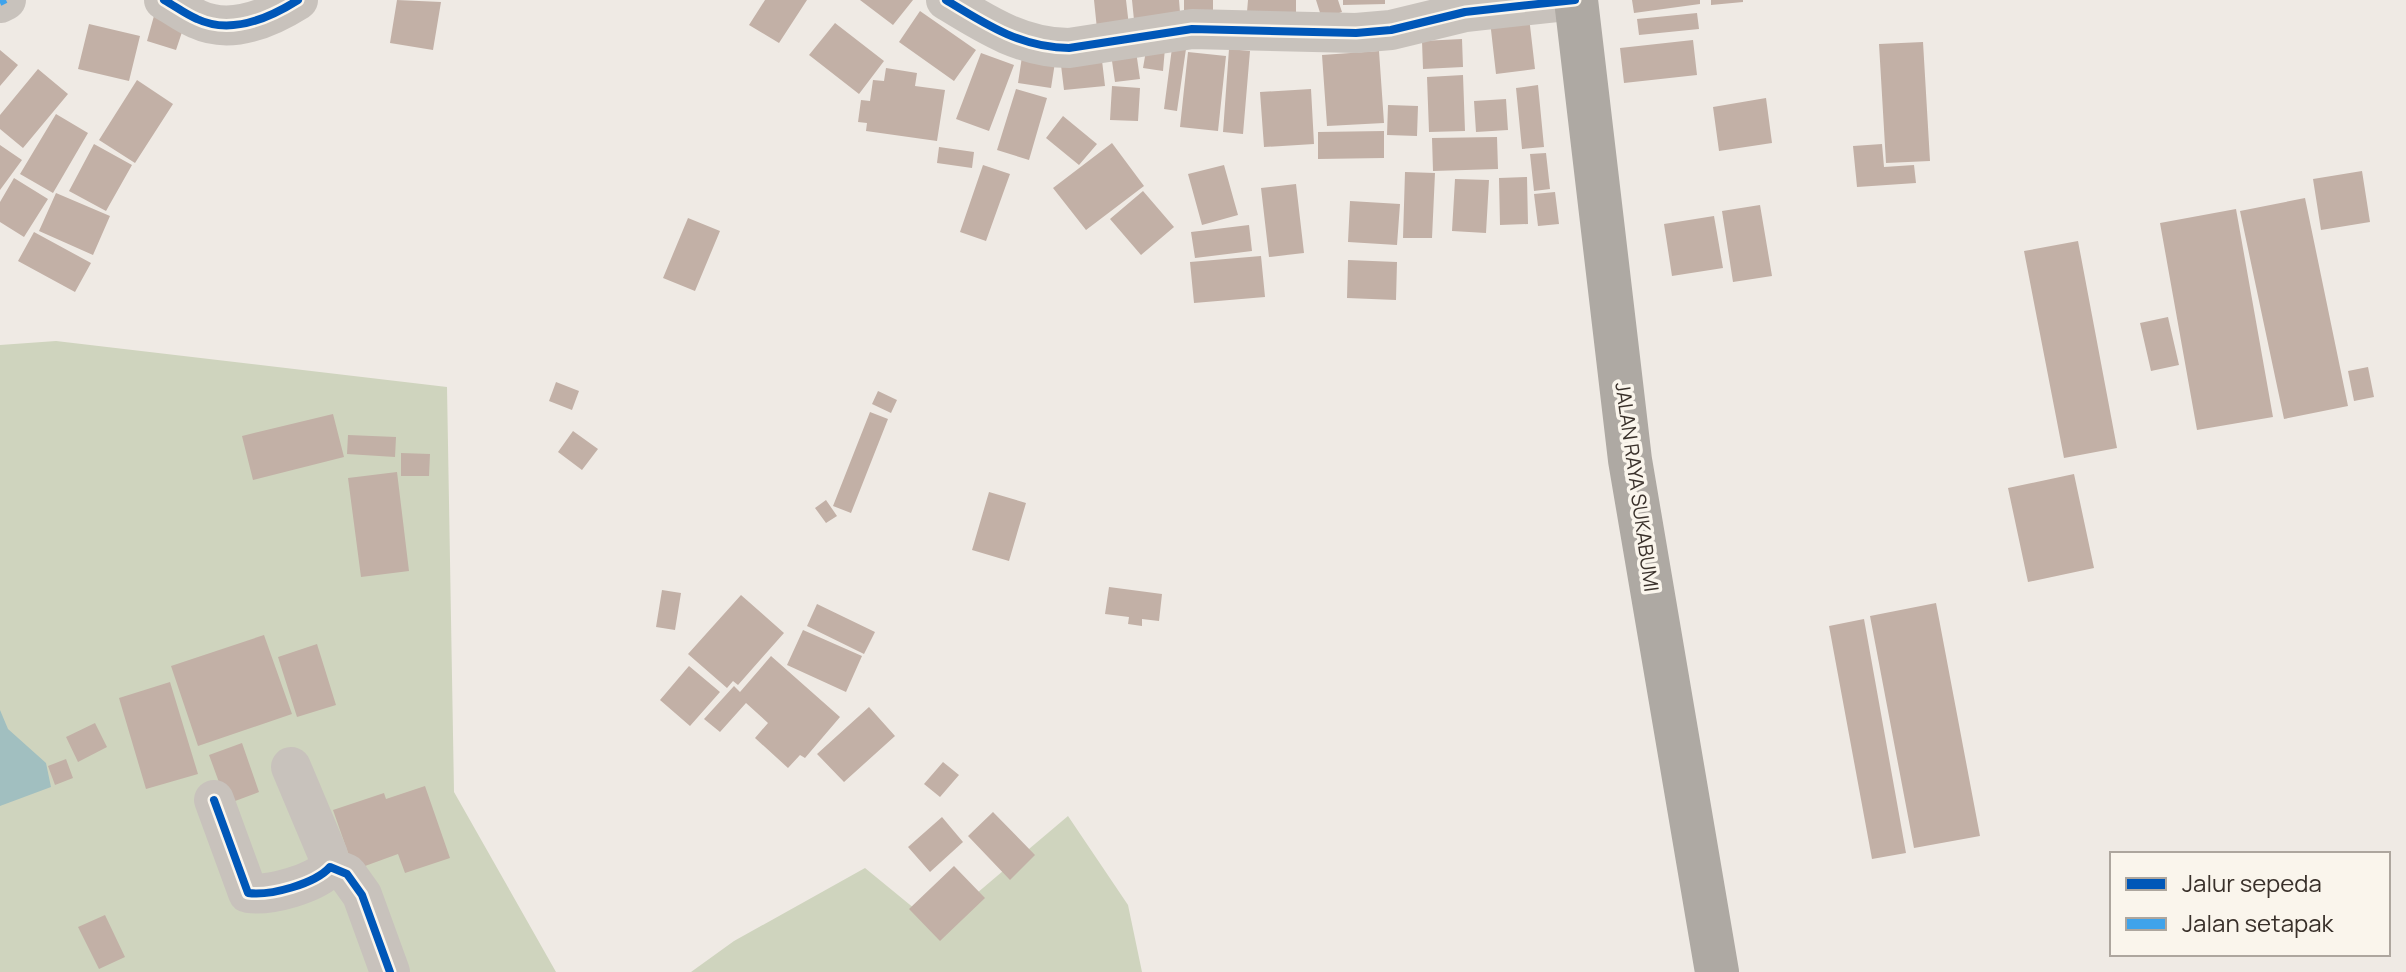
<svg xmlns="http://www.w3.org/2000/svg" width="2406" height="972" viewBox="0 0 2406 972" font-family="Manrope,sans-serif">
  <rect width="100%" height="100%" fill="#efeae4"/>
  <path fill="#cfd4be" d="M56 341 447 387 454 792 556 972H0V345Z
    M1068 816 1128 905 1142 972H691L734 941 865 868 937 927Z"/>
  <path fill="#a1bfc0" d="M0 710 8 729 46 763 51 787 0 806Z"/>
  <path fill="#c2b0a6" d="M397 0 441 2 433 50 390 43Z
    M765 0H807L779 43 749 25Z
    M860 0H913L893 25Z
    M1094 0H1126L1129 26 1097 29Z
    M1132 0H1179L1181 25 1135 30Z
    M1184 0H1213V13L1184 14Z
    M1248 0H1296V15L1247 12Z
    M1316 0H1338L1342 12 1322 19Z
    M1343 0H1385V4L1343 5Z
    M1632 0H1700V4L1634 13Z
    M1711 0H1743V2L1711 5Z
    M157 5 188 14 176 50 147 41Z
    M920 11 976 50 954 81 899 42Z
    M1697 13 1699 29 1639 35 1637 19Z
    M1529 17 1535 69 1496 74 1490 21Z
    M835 23 884 61 859 94 809 55Z
    M89 24 140 36 129 81 78 69Z
    M1462 39 1463 67 1423 69 1422 41Z
    M1693 40 1697 75 1624 83 1620 48Z
    M1923 42 1930 161 1886 163 1879 44Z
    M1147 45 1165 48 1163 71 1143 68Z
    M1172 48 1186 49 1177 111 1164 109Z
    M1229 49 1250 51 1243 134 1223 132Z
    M0 50 18 65 0 86Z
    M1023 50 1056 56 1051 88 1018 83Z
    M1136 51 1140 79 1115 82 1111 54Z
    M1379 51 1384 123 1327 126 1322 55Z
    M1101 52 1105 86 1064 90 1060 57Z
    M1188 52 1226 56 1218 131 1180 127Z
    M981 53 1014 65 989 131 956 119Z
    M886 68 917 73 915 86 945 90 937 141 866 131 867 123 858 122 861 100 870 101 873 80 884 81Z
    M38 69 68 94 23 148 0 129V115Z
    M1463 75 1465 131 1429 132 1427 77Z
    M137 80 173 104 135 163 99 140Z
    M1538 85 1544 147 1522 149 1516 88Z
    M1112 86 1140 88 1138 121 1110 120Z
    M1016 89 1047 98 1029 160 997 150Z
    M1311 89 1314 144 1264 147 1260 92Z
    M1766 98 1772 143 1719 151 1713 107Z
    M1506 99 1508 130 1476 132 1474 101Z
    M1388 105 1418 106 1417 136 1387 135Z
    M56 114 88 133 53 193 20 174Z
    M1063 116 1097 144 1079 165 1046 138Z
    M1384 131V158L1318 159V132Z
    M1497 137 1498 169 1433 171 1432 138Z
    M1112 143 1144 186 1086 230 1053 188Z
    M94 144 132 165 106 211 69 191Z
    M1882 144 1884 167 1914 165 1916 183 1857 187 1853 146Z
    M0 145 22 160 0 190Z
    M939 147 974 152 972 168 937 163Z
    M1546 153 1550 189 1534 191 1530 154Z
    M983 165 1010 174 986 241 960 232Z
    M1224 165 1238 215 1202 225 1188 174Z
    M2362 171 2370 222 2321 230 2313 179Z
    M1405 172 1435 173 1432 238H1403Z
    M1527 177 1528 224 1500 225 1499 178Z
    M14 178 48 199 24 237 0 222V202Z
    M1455 179 1489 180 1486 233 1452 231Z
    M1296 184 1304 253 1269 257 1261 188Z
    M1143 191 1174 227 1141 255 1110 219Z
    M1555 192 1559 224 1538 226 1534 194Z
    M56 193 110 216 93 255 39 231Z
    M2305 198 2348 406 2284 419 2240 211Z
    M1350 201 1400 204 1397 245 1348 242Z
    M1760 205 1772 276 1733 282 1722 211Z
    M2236 209 2273 417 2197 430 2160 223Z
    M1714 216 1723 268 1672 276 1664 224Z
    M688 218 720 231 695 291 663 278Z
    M1249 225 1252 251 1195 258 1191 232Z
    M34 232 91 263 75 292 18 261Z
    M2078 241 2117 448 2064 458 2024 251Z
    M1261 256 1265 297 1194 303 1190 262Z
    M1348 260 1397 262 1396 300 1347 298Z
    M2168 317 2179 365 2151 371 2140 323Z
    M2368 367 2374 397 2354 401 2348 371Z
    M556 382 579 391 572 410 549 401Z
    M878 391 897 400 891 413 872 404Z
    M870 412 888 419 851 513 833 506Z
    M333 414 344 457 253 480 242 436Z
    M573 431 598 449 582 470 558 452Z
    M348 435 396 437 395 457 347 454Z
    M401 453 430 454 429 476H401Z
    M397 472 409 571 361 577 348 478Z
    M2074 474 2094 568 2028 582 2008 488Z
    M989 492 1026 503 1009 561 972 550Z
    M826 500 837 516 826 523 815 508Z
    M1109 587 1162 594 1159 621 1142 619V626L1128 624 1129 617 1105 614Z
    M662 590 681 593 675 630 656 627Z
    M741 595 784 633 738 685 733 681 727 688 688 654Z
    M1936 603 1980 836 1914 848 1870 616Z
    M817 604 875 632 864 654 807 626Z
    M1864 619 1906 853 1872 859 1829 626Z
    M803 630 862 656 846 692 787 665Z
    M264 635 292 714 198 746 171 666Z
    M317 644 336 705 297 717 278 657Z
    M771 656 840 717 805 758 800 755 788 768 755 738 768 723 746 703 720 732 704 719 734 686 740 692Z
    M689 666 720 692 690 726 660 700Z
    M170 682 198 774 146 789 119 698Z
    M869 707 895 736 844 782 817 754Z
    M95 723 107 747 78 762 66 737Z
    M242 743 259 792 227 804 209 755Z
    M66 759 73 778 55 785 48 766Z
    M943 762 959 775 940 797 924 784Z
    M425 786 450 858 405 873 398 854 354 870 333 810 384 793 386 799Z
    M993 812 1035 855 1010 880 968 836Z
    M942 817 963 842 930 872 908 847Z
    M954 866 985 898 940 941 909 909Z
    M105 915 125 957 99 969 78 927Z"/>
  <g fill="none" stroke-linecap="round" stroke-linejoin="round">
    <path stroke="#c8c2bc" stroke-width="40" d="M164 0C175 6 185 14 197 19 231 35 268 19 298 0
      M946 0C985 24 1022 48 1069 48L1192 29 1356 33 1391 30 1465 12 1575 0
      M0 3 6 0
      M291 767 328 855 330 867
      M214 800 248 893C270 896 315 884 330 867L347 874 362 895 390 972"/>
    <path stroke="#aea9a3" stroke-width="44" d="M1576 0 1630 460 1717 972"/>
    <path stroke="#3fa3eb" stroke-width="6" stroke-dasharray="12 6" stroke-linecap="butt" d="M0 3 6 0"/>
    <defs>
      <path id="cycleway" d="M164 0C175 6 185 14 197 19 231 35 268 19 298 0
        M946 0C985 24 1022 48 1069 48L1192 29 1356 33 1391 30 1465 12 1575 0
        M214 800 248 893C270 896 315 884 330 867L347 874 362 895 390 972"/>
    </defs>
    <use href="#cycleway" stroke="#faf5ec" stroke-width="13"/>
    <use href="#cycleway" stroke="#0057b8" stroke-width="8"/>
  </g>
  <g text-anchor="middle" stroke-width="7" stroke-linejoin="round" paint-order="stroke">
    <g font-size="20" fill="#39302a" stroke="#faf5ec">
      <text transform="translate(1637 487) rotate(82)" y="7">JALAN RAYA SUKABUMI</text>
    </g>
  </g>
  <rect x="2110" y="852" width="280" height="104" fill="#faf5ec" stroke="#ada69e" stroke-width="2"/>
  <rect x="2126" y="878" width="40" height="12" fill="#0057b8" stroke="#ada69e" stroke-width="2"/>
  <text x="2182" y="892" font-size="24" fill="#39302a">Jalur sepeda</text>
  <rect x="2126" y="918" width="40" height="12" fill="#3fa3eb" stroke="#ada69e" stroke-width="2"/>
  <text x="2182" y="932" font-size="24" fill="#39302a">Jalan setapak</text>
</svg>
